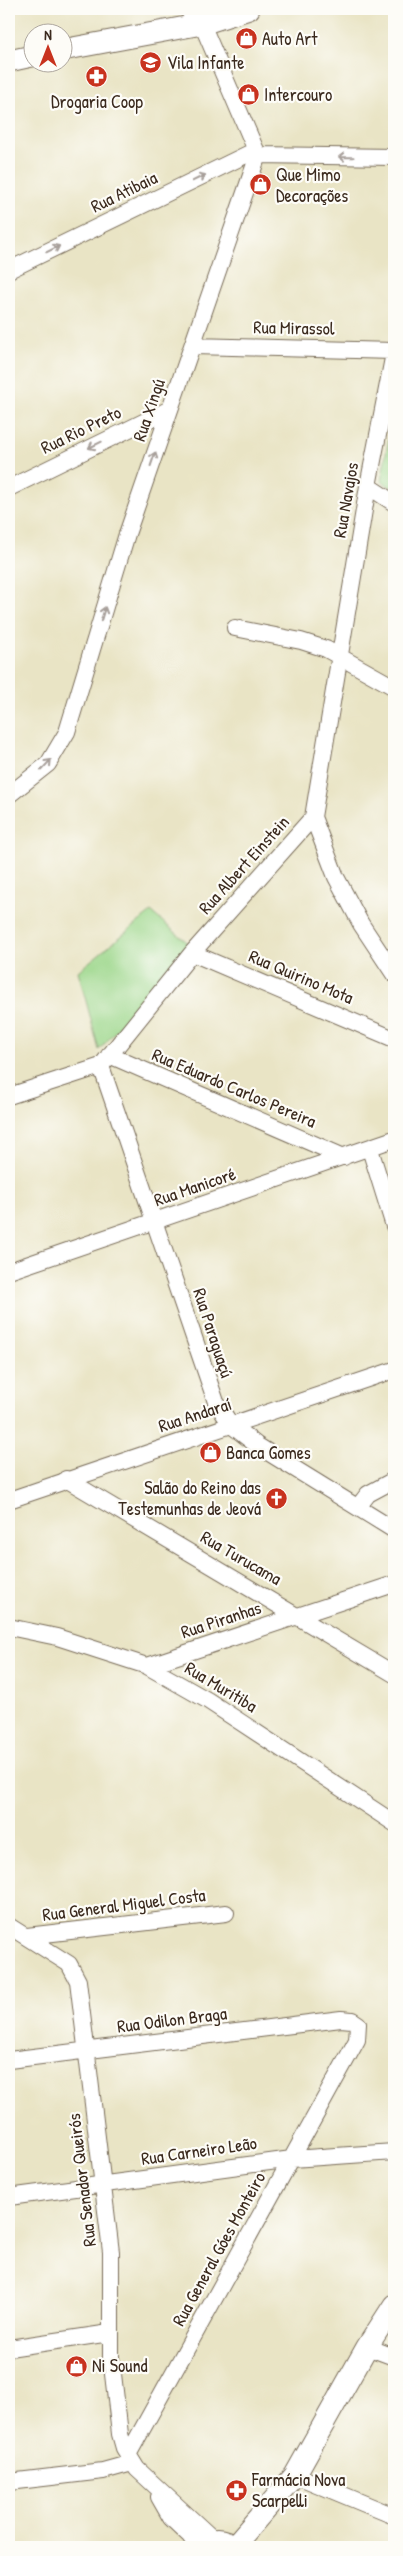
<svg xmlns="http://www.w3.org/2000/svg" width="403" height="2556" viewBox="0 0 403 2556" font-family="'Patrick Hand',sans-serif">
  <rect width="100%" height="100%" fill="#fdfcf7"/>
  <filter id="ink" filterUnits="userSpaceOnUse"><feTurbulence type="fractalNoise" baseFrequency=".02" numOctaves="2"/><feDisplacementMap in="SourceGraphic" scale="10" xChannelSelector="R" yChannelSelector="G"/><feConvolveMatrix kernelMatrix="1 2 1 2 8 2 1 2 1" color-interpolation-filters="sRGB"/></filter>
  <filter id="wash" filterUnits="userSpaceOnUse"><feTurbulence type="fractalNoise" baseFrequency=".0096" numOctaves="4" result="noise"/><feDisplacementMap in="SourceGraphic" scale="20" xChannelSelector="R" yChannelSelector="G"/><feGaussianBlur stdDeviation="1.12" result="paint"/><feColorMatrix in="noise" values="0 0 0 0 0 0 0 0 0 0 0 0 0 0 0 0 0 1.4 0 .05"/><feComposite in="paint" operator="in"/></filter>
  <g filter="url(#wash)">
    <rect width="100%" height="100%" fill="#e9e4c5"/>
    <path fill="#9cd78b" stroke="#6c8054" d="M394 410V489L381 481Z
      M151 912 192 946 99 1050 78 971Z"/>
  </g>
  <g filter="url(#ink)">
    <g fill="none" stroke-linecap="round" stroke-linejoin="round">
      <defs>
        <path id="minor" d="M258 155 394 157
          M9 270 256 150
          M193 346 394 351
          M368 486 394 503
          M9 488 170 409
          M235 628 301 641 326 649 394 687
          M9 795 48 764 67 732 127 534 258 155 202 24 187 9
          M313 817 336 877 361 924 394 974
          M192 953 394 1039
          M109 1055 344 1157
          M101 1066 192 953 313 817 368 486 394 353
          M101 1066 216 1402 231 1425 258 1446 394 1530
          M9 1096 101 1066
          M370 1149 394 1226
          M9 1271 394 1139
          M66 1479 394 1674
          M9 1500 394 1370
          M358 1507 368 1494 394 1480
          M9 1627 57 1637 147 1666 207 1700 394 1823
          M147 1666 394 1584
          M9 1926 69 1964 78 1981 111 2252V2357L120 2434 124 2448 137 2469 213 2539
          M27 1936 226 1913
          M9 2060 341 2019 352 2020 358 2024 357 2040 128 2455
          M9 2197 292 2159 394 2152
          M367 2347 394 2357
          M9 2348 110 2333
          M295 2475 394 2516
          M9 2482 103 2471 132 2463
          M159 2497 171 2518 190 2536 197 2547"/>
        <path id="major" d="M62 50 202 24 249 9
          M9 61 32 56
          M200 2547C210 2537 224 2537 234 2547
          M233 2547 295 2475 367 2347 394 2305"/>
      </defs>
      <use href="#minor" stroke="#786b58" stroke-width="18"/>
      <use href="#major" stroke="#786b58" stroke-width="23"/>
      <use href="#minor" stroke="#fff" stroke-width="16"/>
      <use href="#major" stroke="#fff" stroke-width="21"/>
    </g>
    <defs><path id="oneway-shaft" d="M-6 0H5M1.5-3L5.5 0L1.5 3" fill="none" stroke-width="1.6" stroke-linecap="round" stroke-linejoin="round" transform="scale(1.25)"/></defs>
    <g stroke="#a79f9a">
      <use href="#oneway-shaft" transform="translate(346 157) rotate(-179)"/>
      <use href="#oneway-shaft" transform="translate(199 178) rotate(-26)"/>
      <use href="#oneway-shaft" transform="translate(53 249) rotate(-26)"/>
      <use href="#oneway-shaft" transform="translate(95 445) rotate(154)"/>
      <use href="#oneway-shaft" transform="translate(153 459) rotate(-71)"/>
      <use href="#oneway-shaft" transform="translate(103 614) rotate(-73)"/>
      <use href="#oneway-shaft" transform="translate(46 765) rotate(-47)"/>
    </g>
  </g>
  <defs>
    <symbol id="shop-disc" viewBox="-11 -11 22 22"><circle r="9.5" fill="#c8321e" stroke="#fdfcf7"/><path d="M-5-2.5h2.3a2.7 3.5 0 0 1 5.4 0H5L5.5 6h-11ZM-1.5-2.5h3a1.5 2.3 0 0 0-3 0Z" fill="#fff"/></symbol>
    <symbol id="school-disc" viewBox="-11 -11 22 22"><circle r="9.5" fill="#c8321e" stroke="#fdfcf7"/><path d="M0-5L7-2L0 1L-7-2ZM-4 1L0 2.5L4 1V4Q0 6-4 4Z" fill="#fff"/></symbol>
    <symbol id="pharmacy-disc" viewBox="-11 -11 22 22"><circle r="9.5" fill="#c8321e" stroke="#fdfcf7"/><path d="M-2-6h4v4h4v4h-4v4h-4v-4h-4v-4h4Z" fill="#fff"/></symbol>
    <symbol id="church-disc" viewBox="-11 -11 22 22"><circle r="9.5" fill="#c8321e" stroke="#fdfcf7"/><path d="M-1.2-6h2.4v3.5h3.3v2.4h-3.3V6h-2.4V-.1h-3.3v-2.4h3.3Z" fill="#fff"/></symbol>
  </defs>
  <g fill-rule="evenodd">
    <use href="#shop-disc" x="234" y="26" width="25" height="25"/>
    <use href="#school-disc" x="138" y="50" width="25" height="25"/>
    <use href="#pharmacy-disc" x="84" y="64" width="25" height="25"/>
    <use href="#shop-disc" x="236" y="82" width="25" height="25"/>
    <use href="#shop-disc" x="248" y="172" width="25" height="25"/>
    <use href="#shop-disc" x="198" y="1440" width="25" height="25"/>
    <use href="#church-disc" x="264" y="1486" width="25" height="25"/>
    <use href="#shop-disc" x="64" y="2354" width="25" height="25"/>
    <use href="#pharmacy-disc" x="224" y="2478" width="25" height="25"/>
  </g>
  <g text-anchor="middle" stroke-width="4.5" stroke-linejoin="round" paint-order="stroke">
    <g font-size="18" fill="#3b2a1e" stroke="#fdfcf7" text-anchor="start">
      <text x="262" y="45">Auto Art</text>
      <text x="167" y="69">Vila Infante</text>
      <text x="264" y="101">Intercouro</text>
      <text x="97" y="108" text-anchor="middle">Drogaria Coop</text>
      <text x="276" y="181">Que Mimo<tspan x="276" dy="21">Decorações</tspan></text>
      <text x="226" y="1459">Banca Gomes</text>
      <text x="261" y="1494" text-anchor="end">Salão do Reino das<tspan x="261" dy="21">Testemunhas de Jeová</tspan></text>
      <text x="92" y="2372">Ni Sound</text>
      <text x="252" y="2486">Farmácia Nova<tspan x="252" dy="21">Scarpelli</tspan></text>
    </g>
    <g font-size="18" fill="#3b2a1e" stroke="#fdfcf7">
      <text transform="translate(124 192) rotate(-26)" y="6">Rua Atibaia</text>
      <text transform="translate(294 328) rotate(1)" y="6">Rua Mirassol</text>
      <text transform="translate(149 410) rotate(-71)" y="6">Rua Xingú</text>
      <text transform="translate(81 430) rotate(-26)" y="6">Rua Rio Preto</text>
      <text transform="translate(346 500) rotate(-80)" y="6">Rua Navajos</text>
      <text transform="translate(244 865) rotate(-48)" y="6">Rua Albert Einstein</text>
      <text transform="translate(301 977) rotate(23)" y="6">Rua Quirino Mota</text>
      <text transform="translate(234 1088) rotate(23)" y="6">Rua Eduardo Carlos Pereira</text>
      <text transform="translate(195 1187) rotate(-19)" y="6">Rua Manicoré</text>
      <text transform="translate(213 1333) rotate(72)" y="6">Rua Paraguaçú</text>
      <text transform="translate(195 1415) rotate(-18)" y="6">Rua Andaraí</text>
      <text transform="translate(241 1558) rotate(30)" y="6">Rua Turucama</text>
      <text transform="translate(221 1620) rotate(-18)" y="6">Rua Piranhas</text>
      <text transform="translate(221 1687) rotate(31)" y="6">Rua Muritiba</text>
      <text transform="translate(124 1905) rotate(-7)" y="6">Rua General Miguel Costa</text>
      <text transform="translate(172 2020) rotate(-7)" y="6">Rua Odilon Braga</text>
      <text transform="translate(199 2151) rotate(-8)" y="6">Rua Carneiro Leão</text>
      <text transform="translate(82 2180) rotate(-97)" y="6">Rua Senador Queirós</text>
      <text transform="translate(219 2249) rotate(-61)" y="6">Rua General Góes Monteiro</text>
    </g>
  </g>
  <rect width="403" height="2556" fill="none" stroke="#fdfcf7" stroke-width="30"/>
  <g transform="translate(48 48)"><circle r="24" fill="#fdfcf7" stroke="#afa8a0"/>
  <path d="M0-4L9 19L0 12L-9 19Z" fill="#c8321e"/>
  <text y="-8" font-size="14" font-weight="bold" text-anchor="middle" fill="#3b2a1e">N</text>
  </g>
</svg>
